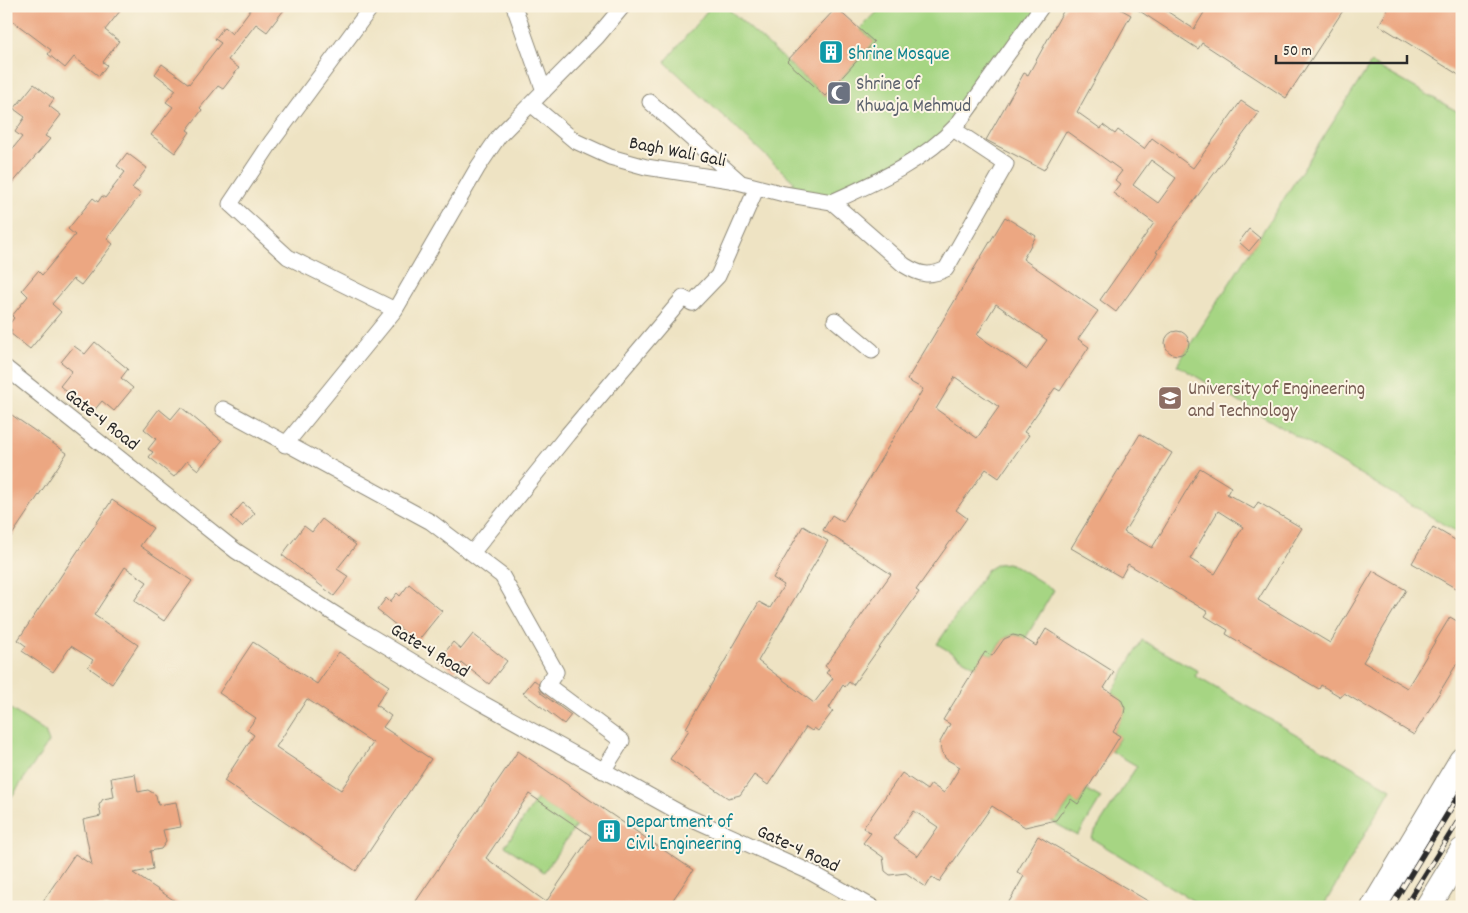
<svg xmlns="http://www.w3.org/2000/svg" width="1468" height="913" viewBox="0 0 1468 913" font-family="Dekko,sans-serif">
  <rect width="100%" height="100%" fill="#fcf5e5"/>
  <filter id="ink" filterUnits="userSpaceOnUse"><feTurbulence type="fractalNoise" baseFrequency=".02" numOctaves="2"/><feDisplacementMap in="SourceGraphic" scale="10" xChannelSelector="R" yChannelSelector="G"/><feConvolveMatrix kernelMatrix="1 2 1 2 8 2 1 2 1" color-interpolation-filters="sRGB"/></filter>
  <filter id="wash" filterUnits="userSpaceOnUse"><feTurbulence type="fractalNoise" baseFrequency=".0096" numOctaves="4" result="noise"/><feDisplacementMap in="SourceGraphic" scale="20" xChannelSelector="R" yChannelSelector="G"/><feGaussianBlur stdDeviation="1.12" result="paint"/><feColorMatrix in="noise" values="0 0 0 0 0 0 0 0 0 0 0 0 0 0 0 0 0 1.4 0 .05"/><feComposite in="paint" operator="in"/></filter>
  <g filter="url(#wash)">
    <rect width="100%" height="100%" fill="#eee3c3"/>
    <path fill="#a6d583" stroke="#688057" d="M711 6H725L825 96 874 42 860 29 883 6H1042L953 129 832 202 784 194 794 182 665 62Z
      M1371 63 1462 114V535L1177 365Z
      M1008 563 1017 567 1054 590 1025 639C1008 628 1000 643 992 656L985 652 976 667 937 644 987 570 997 564Z
      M1142 640 1198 671 1195 676 1391 789 1323 907H1203L1091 838 1137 766 1111 751 1120 737 1113 732C1123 716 1131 704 1112 693Z
      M6 706 45 732 49 742 6 805Z
      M1087 790 1101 798 1078 836 1051 821 1059 817 1071 799 1078 804Z
      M537 799 576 826 544 872 505 846Z"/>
    <g id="blocks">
      <path fill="#eca782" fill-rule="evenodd" d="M13 6H124L105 30 119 41 103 62 107 65 99 76 74 57 65 68 48 54 51 50 6 16Z
        M253 6H287L267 32 256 24 228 60 239 68 223 89 218 86 200 108 202 110 187 130 190 132 175 153 151 135 173 107 166 102 176 90 155 74 162 64 189 84 221 43 215 39 224 27 232 34Z
        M1066 6H1115L1131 15 1077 112 1101 129 1103 125 1115 134 1118 130 1144 149 1152 138 1193 168 1241 101 1259 113 1156 252 1158 253 1116 312 1100 300 1154 223 1113 193 1120 184 1115 180 1122 171 1066 131 1044 170 986 140 1024 73 1028 75ZM1151 160 1176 178 1158 203 1133 185Z
        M1132 6H1159L1194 29 1208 6H1346L1286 98 1202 43 1198 49Z
        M1390 6H1462V77L1379 25Z
        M836 8 874 42 825 96 787 61Z
        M34 84 54 99 49 106 61 115 45 136 50 139 6 191V157L22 137 15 132 25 117 14 109Z
        M127 153 147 168 132 188 141 194 107 239 113 244 81 285 73 279 52 304 61 312 30 349 10 333 12 330 7 327 14 318 12 316 28 296 22 290 38 271 42 275 75 235 68 229 93 198 98 202 102 196 105 198 125 172 117 166Z
        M1005 217 1036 236 1023 259 1098 311 1078 339 1089 347 1060 391 1055 388 1024 432 1029 435 999 478 986 469 956 510 967 518 916 590 919 592 862 672 853 685 849 682 845 687 843 685 829 708 833 711 818 731 814 728 812 731 806 727 768 785 754 775 740 795 728 798 670 759 689 730 686 728 759 602 770 608 784 585 773 578 803 526 828 541 758 661 814 703 833 678 826 673 829 669 825 666 891 574 823 530 832 515 843 522 923 389 907 380ZM996 304 1047 340 1027 369 977 335ZM955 377 999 407 977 438 936 409Z
        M1249 229 1260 238 1249 251 1239 242Z
        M1165 343a12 12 0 1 1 24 0a12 12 0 1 1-24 0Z
        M95 342 128 369 121 378 133 388 114 411 102 401 92 413 60 386 72 371 61 362 74 346 85 354Z
        M181 407 222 441 198 470 187 461 174 477 149 457 153 452 148 449 156 439 144 429 159 409 171 419Z
        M6 411 67 453 6 544Z
        M1140 434 1172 453 1124 532 1152 548 1200 468 1231 487 1227 494 1254 509 1258 502 1302 528 1258 600 1330 643 1373 571 1406 590 1363 662 1407 688 1450 617 1462 624V655L1414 735 1344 693 1341 697 1321 685 1319 689 1226 634 1228 630 1205 616 1208 612 1128 564 1121 577 1071 548ZM1218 511 1243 527 1215 574 1190 559Z
        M112 500 153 528 140 546 192 581 164 621 134 601 147 582 125 567 94 615 138 645 112 684 88 667 93 660 71 646 53 672 22 651 26 646 18 640Z
        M243 503 255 513 242 527 231 517Z
        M322 519 356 545 337 569 349 577 334 596 282 555 304 526 312 532Z
        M1433 527 1462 544V592L1412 563Z
        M409 584 442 611 417 642 377 610 386 598 390 602 397 593 400 596Z
        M1046 629 1114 672 1104 688 1121 699 1125 708 1124 714 1113 732 1120 736 1078 804 1071 799 1056 820 1025 827 992 806 939 882 932 877 926 887 906 873 890 875 885 871 883 857 863 843 871 833 863 828 902 773 927 790 931 784 944 793 960 767 946 759 941 751 940 742 950 724 943 720 985 652 992 656 1004 639 1013 635 1022 637 1036 646ZM914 811 938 827 918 856 894 839Z
        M473 634 507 661 489 684 462 663 454 672 439 660 453 642 461 649Z
        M253 642 317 684 339 652 389 686 376 705 391 716 383 727 431 759 356 871 224 781 254 735 247 730 256 718 219 693ZM307 699 373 743 341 790 276 747Z
        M534 680 538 683 541 693 571 715 564 724 523 693Z
        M518 751 693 870 668 907H412ZM529 794 591 836 546 902 486 858Z
        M135 774 138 792 148 790 156 795 158 805 176 802 181 827 163 830 166 842 161 849 150 851 153 869 133 873 184 907H39L75 854 92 865 83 820 101 816 99 805 103 799 114 797 111 778Z
        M1038 836 1158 907H1006L1024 876 1017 872Z"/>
    </g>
  </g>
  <g filter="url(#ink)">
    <use href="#blocks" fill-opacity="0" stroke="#8c8777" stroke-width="1"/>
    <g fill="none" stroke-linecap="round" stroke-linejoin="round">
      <defs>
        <path id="street" d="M372 6 272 141 230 204 288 257 395 310
          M514 6 544 91
          M650 102 739 181
          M531 104 575 141 610 157 646 167 730 180 784 194 832 202 904 265C920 275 930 277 946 269L1006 164 953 129
          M832 202C876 182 924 161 957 125L1042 6
          M835 320 872 351
          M6 368 236 551 355 627 480 702 684 815 812 873 872 907
          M223 409 431 522 502 576 556 672 547 685 622 741 603 771
          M285 445 395 310 478 167 499 136 597 37 623 6
          M472 553 568 434 683 298 692 303 718 276 757 187"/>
        <path id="primary" d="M1374 907 1462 760
          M1428 907 1462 851"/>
      </defs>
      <use href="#street" stroke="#8c8777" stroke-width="17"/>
      <use href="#primary" stroke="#8c8777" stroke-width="27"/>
      <use href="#street" stroke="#fff" stroke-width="15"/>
      <use href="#primary" stroke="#fff" stroke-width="25"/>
      <defs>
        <path id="rail" d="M1391 907 1462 790
          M1405 907 1462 815"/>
      </defs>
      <use href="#rail" stroke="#2b2b2b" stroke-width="5.5"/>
      <use href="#rail" stroke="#fcf5e5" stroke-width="4" stroke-dasharray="11" stroke-linecap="butt"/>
    </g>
  </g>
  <defs>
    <symbol id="building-square" viewBox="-11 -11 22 22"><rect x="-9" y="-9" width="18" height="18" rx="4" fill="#0f9aa8" stroke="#fcf5e5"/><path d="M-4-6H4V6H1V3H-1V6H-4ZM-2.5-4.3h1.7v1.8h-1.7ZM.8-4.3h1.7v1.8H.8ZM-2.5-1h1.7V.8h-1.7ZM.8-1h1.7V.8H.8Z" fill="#fff"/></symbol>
    <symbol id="mosque-square" viewBox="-11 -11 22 22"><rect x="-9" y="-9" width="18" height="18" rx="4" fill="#6b7280" stroke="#fcf5e5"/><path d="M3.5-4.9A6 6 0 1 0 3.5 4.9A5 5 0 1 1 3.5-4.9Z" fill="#fff"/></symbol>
    <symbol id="university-square" viewBox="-11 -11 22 22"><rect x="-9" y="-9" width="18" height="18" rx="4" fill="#8d6e63" stroke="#fcf5e5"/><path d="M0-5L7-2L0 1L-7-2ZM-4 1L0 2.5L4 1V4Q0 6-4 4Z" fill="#fff"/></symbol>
  </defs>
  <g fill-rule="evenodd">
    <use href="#building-square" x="817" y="38" width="28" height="28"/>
    <use href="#mosque-square" x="825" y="79" width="28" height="28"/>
    <use href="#university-square" x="1156" y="384" width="28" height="28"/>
    <use href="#building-square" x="595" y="817" width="28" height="28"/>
  </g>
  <g text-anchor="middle" stroke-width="4" stroke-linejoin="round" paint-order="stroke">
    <g font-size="19" fill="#0d838f" stroke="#fcf5e5" text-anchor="start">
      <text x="848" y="59">Shrine Mosque</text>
      <text x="626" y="827">Department of<tspan x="626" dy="22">Civil Engineering</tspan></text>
    </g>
    <g font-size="19" fill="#5b616d" stroke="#fcf5e5" text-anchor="start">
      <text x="856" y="89">Shrine of<tspan x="856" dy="22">Khwaja Mehmud</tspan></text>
    </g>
    <g font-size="19" fill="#2b2b2b" stroke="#fcf5e5">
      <text transform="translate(678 150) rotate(11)" y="7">Bagh Wali Gali</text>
      <text transform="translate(103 418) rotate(38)" y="7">Gate-4 Road</text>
      <text transform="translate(431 649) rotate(31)" y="7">Gate-4 Road</text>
      <text transform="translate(799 847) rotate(25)" y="7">Gate-4 Road</text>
    </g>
    <g font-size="19" fill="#785e54" stroke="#fcf5e5" text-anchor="start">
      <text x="1188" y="394">University of Engineering<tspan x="1188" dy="22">and Technology</tspan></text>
    </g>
  </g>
  <rect width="1468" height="913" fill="none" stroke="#fcf5e5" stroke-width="25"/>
  <path d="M1276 55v8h131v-8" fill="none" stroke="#2b2b2b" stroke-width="2.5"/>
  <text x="1283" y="55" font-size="15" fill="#2b2b2b" stroke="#fcf5e5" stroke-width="4" paint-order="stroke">50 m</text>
</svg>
